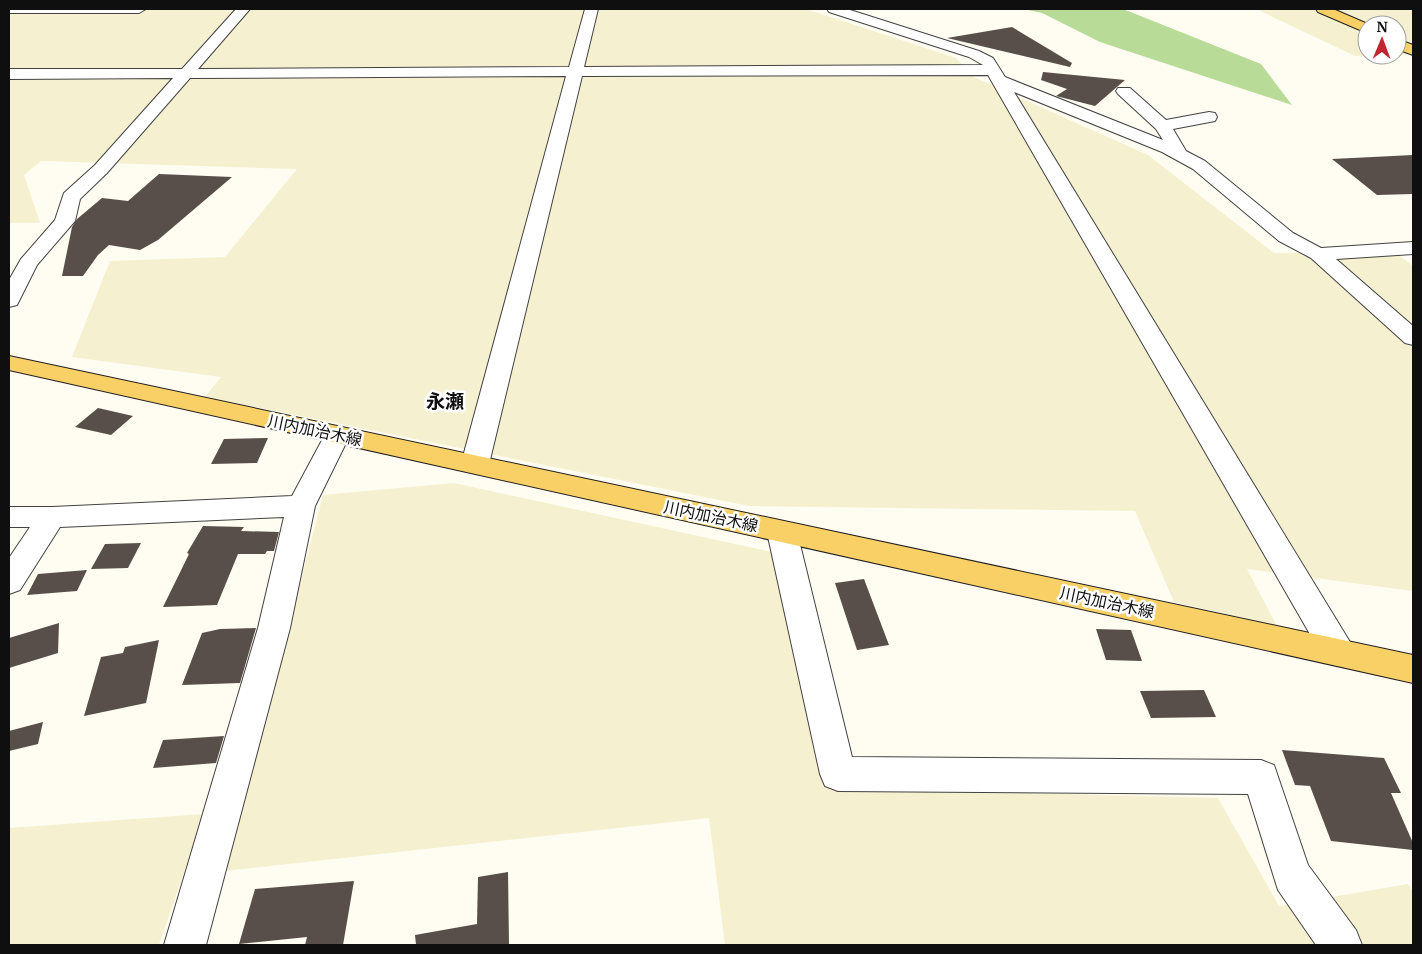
<svg xmlns="http://www.w3.org/2000/svg" width="1422" height="954" viewBox="0 0 1422 954" font-family="Merriweather,'Noto Sans JP',serif">
  <rect width="100%" height="100%" fill="#fffcf1"/>
  <path fill="#f5f1d0" d="M44 9H806L956 58 976 78 1148 155 1274 253H1396L1413 266V591L1247 569 1277 626 1174 602 1135 511 749 506 205 397 221 377 72 357 110 261 225 257 297 169 41 161 24 175 40 223H9V13H39Z
    M1256 9H1413V55L1397 54V25H1367V55H1380L1355 56Z
    M454 483 777 553 835 788 1218 798 1279 906 1408 884 1413 892V945H725L709 818 225 871 323 495Z
    M204 814 159 945H9V828Z"/>
  <path fill="#b9db98" d="M1023 9H1123L1261 64 1292 105 1100 42 1042 13Z"/>
  <path fill="#584f4b" d="M1012 27 1072 63 1070 67 947 38Z
    M1043 72 1125 80 1095 106 1056 96 1067 89 1041 80Z
    M1413 155V194L1377 195 1332 159Z
    M159 174 232 177 158 240 140 250 109 245 98 255 83 276H62L72 227 77 219 102 198 128 201Z
    M98 408 133 416 111 435 75 427Z
    M268 438 257 463 211 464 224 439Z
    M203 526 244 527 241 531 279 532 274 551H267L265 554H238L217 605 163 607 189 554 187 553Z
    M141 543 128 568 91 569 105 544Z
    M87 570 77 591 27 595 38 574Z
    M864 579 889 645 857 650 835 583Z
    M59 623 58 653 9 668V638Z
    M256 628 240 683 182 685 202 633 220 629Z
    M1096 629 1131 630 1142 661 1106 660Z
    M159 640 146 703 84 716 101 657 123 653 125 647Z
    M1204 690 1216 717 1151 718 1140 691Z
    M43 722 38 744 9 751V731Z
    M224 736 216 763 153 768 163 740Z
    M1282 750 1384 758 1401 793H1391L1413 843V850L1331 841 1310 786 1295 785Z
    M508 872 509 945H416L415 935 477 924 478 877Z
    M354 881 343 945H305L307 937 239 944 255 889Z"/>
  <g fill="none" stroke-linecap="round" stroke-linejoin="round">
    <defs>
      <path id="minor" d="M9 9H146L139 13H9Z
        M236 9H250L198 69 569 67 585 9H598L584 67 983 65 969 57 829 12 827 9H847L979 51 993 58 1005 77 1163 140 1156 129 1118 94 1116 91 1118 88H1130L1166 120 1209 112 1215 113 1217 117 1215 121 1173 129 1186 151 1205 161 1293 233 1321 248 1413 242V254L1336 259 1413 326V345L1405 343 1311 258 1279 241 1193 169 1162 152 1014 92 1350 642 1354 652 1350 662 1338 666 1326 662 988 75 582 76 489 464 485 471 475 473 465 471 461 464 566 76 190 78 107 173 80 199 75 221 37 265 17 305 9 307V280L21 259 55 220 64 193 95 165 173 78 9 79V69H182Z
        M337 426 346 429 350 435 315 506 290 628 206 945H164L258 628 284 517 60 527 20 590 9 594V558L30 527H9V507H52L292 496 328 429Z
        M782 521 792 524 797 532 852 757 1261 760 1274 765 1308 865 1356 930 1362 945H1316L1278 890 1248 794 838 791 825 786 820 774 767 532 772 524Z"/>
      <path id="major" d="M1316 9H1333L1370 25H1367V33L1318 12Z
        M1397 39 1413 45V55L1397 49Z
        M9 356 1413 655V683L9 370Z"/>
    </defs>
    <use href="#minor" stroke="#424242" stroke-width="2"/>
    <use href="#major" stroke="#202020" stroke-width="2"/>
    <use href="#minor" fill="#fff" fill-rule="evenodd"/>
    <use href="#major" fill="#f9d066" fill-rule="evenodd"/>
  </g>
  <g text-anchor="middle" stroke-width="5" stroke-linejoin="round" paint-order="stroke">
    <g font-size="16" fill="#0f0f0f" stroke="#fff">
      <text transform="translate(315 430) rotate(12)" y="6">川内加治木線</text>
      <text transform="translate(711 516) rotate(12)" y="6">川内加治木線</text>
      <text transform="translate(1107 602) rotate(12)" y="6">川内加治木線</text>
    </g>
    <g font-size="19" font-weight="bold" fill="#0f0f0f" stroke="#fff">
      <text x="445" y="408">永瀬</text>
    </g>
  </g>
  <rect width="1422" height="954" fill="none" stroke="#0f0f0f" stroke-width="20"/>
  <g transform="translate(1382 40) rotate(1)"><circle r="24" fill="#ffffff" stroke="#9f9f9f"/>
  <path d="M0-4L9 19L0 12L-9 19Z" fill="#c12532"/>
  <text y="-8" font-size="14" font-weight="bold" text-anchor="middle" fill="#0f0f0f">N</text>
  </g>
</svg>
